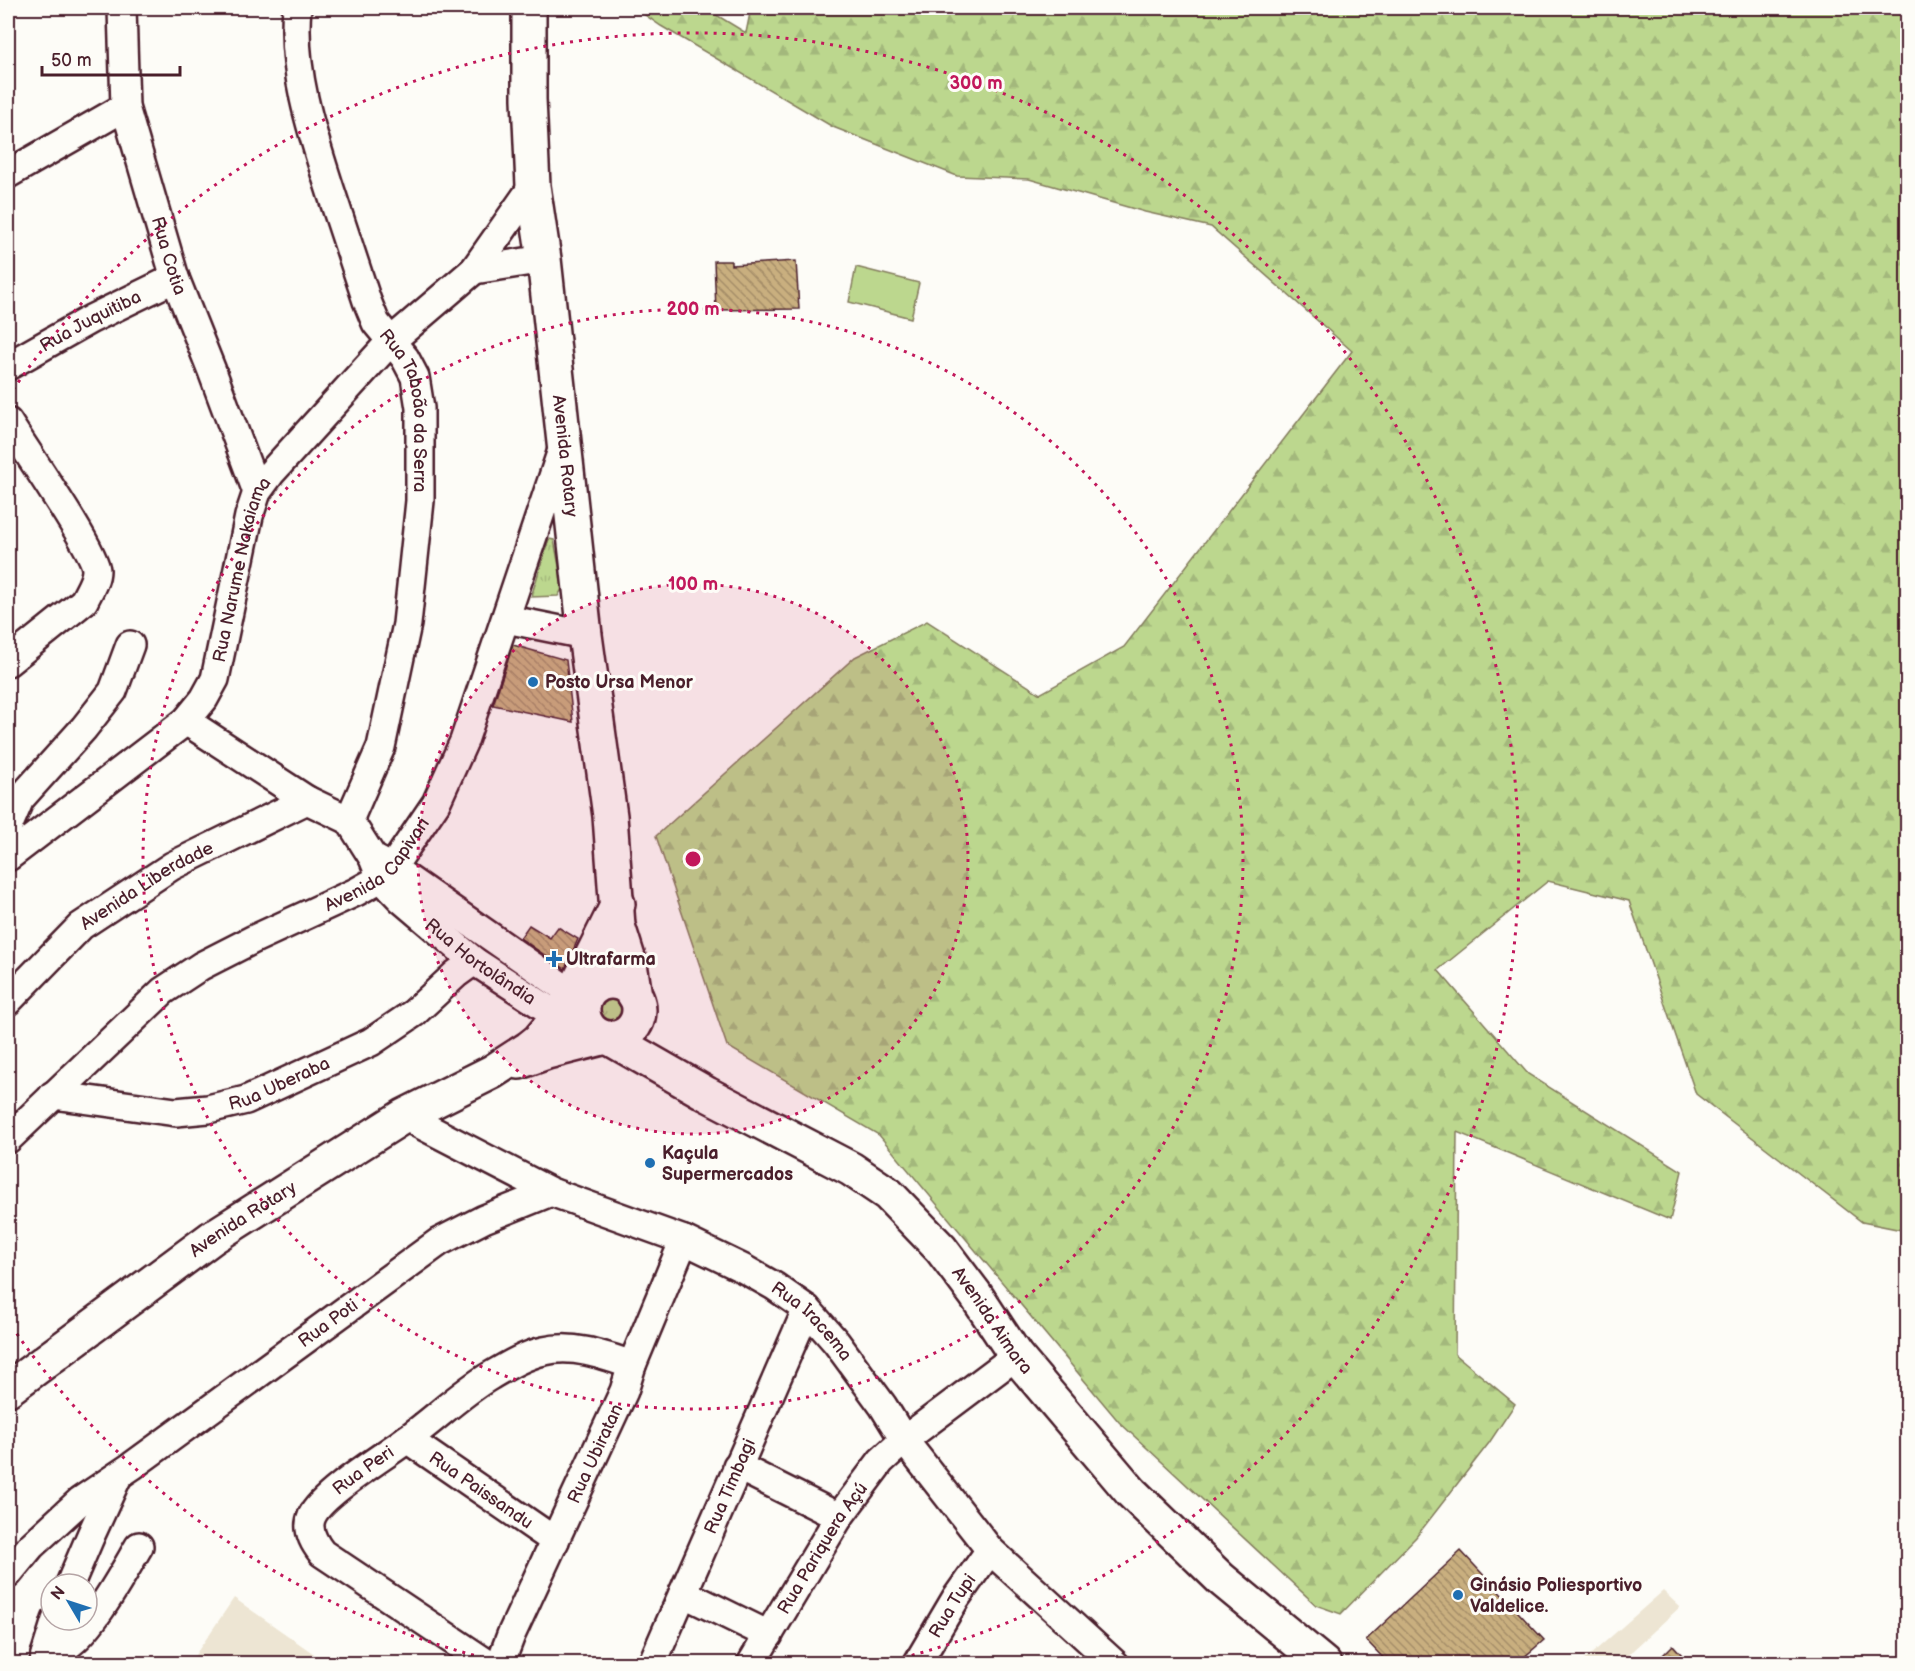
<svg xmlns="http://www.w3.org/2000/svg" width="1915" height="1671" viewBox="0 0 1915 1671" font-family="'Balsamiq Sans',sans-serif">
  <defs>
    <pattern id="grass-tufts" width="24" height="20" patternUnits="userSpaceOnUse" patternTransform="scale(1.5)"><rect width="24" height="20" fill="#bcd78e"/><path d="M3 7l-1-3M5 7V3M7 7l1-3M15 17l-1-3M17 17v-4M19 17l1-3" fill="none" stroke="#a3b87b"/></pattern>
    <pattern id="forest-firs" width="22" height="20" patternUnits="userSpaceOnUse" patternTransform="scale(1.5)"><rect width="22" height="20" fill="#bcd78e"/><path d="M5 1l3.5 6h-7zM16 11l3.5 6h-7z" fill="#a3b87b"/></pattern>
    <pattern id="building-back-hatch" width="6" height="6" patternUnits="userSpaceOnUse" patternTransform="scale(1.5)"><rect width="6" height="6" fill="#c9af7f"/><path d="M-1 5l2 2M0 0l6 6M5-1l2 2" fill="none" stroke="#a58e68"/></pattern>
  </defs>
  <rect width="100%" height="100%" fill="#fdfcf7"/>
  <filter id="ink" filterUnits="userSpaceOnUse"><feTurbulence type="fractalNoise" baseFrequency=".0167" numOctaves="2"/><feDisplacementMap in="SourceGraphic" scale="12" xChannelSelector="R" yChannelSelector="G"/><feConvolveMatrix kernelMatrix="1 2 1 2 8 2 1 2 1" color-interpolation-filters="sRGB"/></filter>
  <g filter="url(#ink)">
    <path fill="#ede5d3" d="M1663 1591 1680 1607 1619 1663H1581Z
      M234 1598 327 1663 189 1664Z"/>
    <path fill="url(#grass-tufts)" stroke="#837b5c" stroke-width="1.5" d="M549 539 554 540 563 587 558 596 531 597Z
      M609 991C632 995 633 1022 612 1030L591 1018C588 1004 594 994 609 991Z"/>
    <path fill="url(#forest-firs)" stroke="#837b5c" stroke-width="1.5" d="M635 8H705L746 33 751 8H1907V1231L1862 1222 1696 1094 1629 901 1548 881 1438 970 1528 1074 1682 1171 1670 1220 1457 1132 1455 1354 1515 1404 1489 1443 1416 1537 1341 1614 1316 1605 1119 1422 879 1135 727 1046 656 836 855 657 927 621 1040 694 1124 647 1352 351 1211 227 1145 212 1029 179 957 176 833 127 661 26Z"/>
    <path fill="#bcd78e" stroke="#837b5c" stroke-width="1.5" d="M856 267 919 283 911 318 849 302Z"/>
    <path fill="url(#building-back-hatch)" stroke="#4a1f2b" stroke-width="1.5" d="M714 261H731V265L796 261 799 309 716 310Z
      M513 645 566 660 573 722 493 705Z
      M529 925 550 938 558 927 578 939 565 969 520 938Z
      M1461 1551 1544 1640 1516 1664H1389L1366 1640Z
      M1673 1645 1690 1664H1654Z"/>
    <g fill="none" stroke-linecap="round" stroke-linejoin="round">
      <defs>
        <g id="minor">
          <path id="s1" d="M122 8 125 107 175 278 212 371 257 492"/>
          <path id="s2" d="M297 8C291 70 312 133 331 192 343 228 355 265 367 301L376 323 405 358 415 377 420 408V501L407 624 381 747 349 820"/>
          <path d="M8 174 125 107"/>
          <path d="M474 270 544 259"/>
          <path id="s3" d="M8 366 91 319 175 278"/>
          <path d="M8 422C22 445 96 552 96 570 96 581 88 592 84 601L8 662"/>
          <path d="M506 619 585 635"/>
          <path id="s4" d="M186 721 307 800 349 820 373 858 381 878 401 899 474 961 575 1027 591 1031"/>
          <path d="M8 827 20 799 84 728 113 691 130 645"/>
          <path id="s5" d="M8 857 186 721 204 699 215 679 249 516 257 492 271 473 390 342 474 270 533 186"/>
          <path d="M377 860 392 868 573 994"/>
          <path id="s6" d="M8 1001 81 926 172 866 307 800"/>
          <path id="s7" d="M53 1095 176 1112 208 1109 246 1100 371 1042 414 1013 456 974 474 961"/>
          <path id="s8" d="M404 1116 551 1192 684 1240 744 1269 774 1286 807 1309 836 1342 883 1406 904 1440 990 1550 1115 1664"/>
          <path id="s9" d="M8 1139 163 991 201 966 254 939 356 892 381 878 392 868 436 803 464 741 563 447"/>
          <path id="s10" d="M407 1439 555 1541"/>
          <path d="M737 1466 839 1517"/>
          <path id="s11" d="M8 1574 31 1546 80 1501 132 1466 439 1242 484 1219 551 1192"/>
          <path d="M70 1584 91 1535 118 1476"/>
          <path d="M683 1593 769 1635"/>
          <path d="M45 1655C51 1653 57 1651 63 1648 90 1635 123 1573 139 1546"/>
          <path d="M44 1664 45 1655 56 1620"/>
          <path id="s12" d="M488 1664 322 1553C314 1543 306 1529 312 1516 323 1493 385 1456 407 1439 435 1419 461 1393 490 1376 507 1366 525 1355 544 1351 574 1344 603 1355 632 1365"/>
          <path id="s13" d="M500 1664 511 1635 624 1391 632 1365 684 1240"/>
          <path id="s14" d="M652 1664 807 1309"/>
          <path id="s15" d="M751 1664 839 1517 881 1461 904 1440 1016 1356"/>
          <path id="s16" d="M917 1664 956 1598 990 1550"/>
        </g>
        <g id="major">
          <path id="s17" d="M529 8V99L533 186 544 259 585 635 610 816 618 926 630 964 635 996"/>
          <circle cx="611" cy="1010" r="28"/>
          <path id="s18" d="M611 1039 707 1094 851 1169 888 1194 941 1249 975 1294 1016 1356 1131 1492 1221 1579 1324 1664"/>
          <path d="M519 1062 547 1052 602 1038"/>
          <path id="s19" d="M8 1389 213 1237 404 1116 492 1072 529 1048 539 1040 559 1016 573 994 618 904"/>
        </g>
      </defs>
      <use href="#minor" stroke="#4a1f2b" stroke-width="32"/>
      <use href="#major" stroke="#4a1f2b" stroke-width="38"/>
      <use href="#minor" stroke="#fdfcf7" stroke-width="27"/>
      <use href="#major" stroke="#fdfcf7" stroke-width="33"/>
    </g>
  </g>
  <circle cx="693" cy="859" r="275" fill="#c2185b" fill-opacity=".12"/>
  <g fill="none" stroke="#c2185b" stroke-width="3" stroke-dasharray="3 6">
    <circle cx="693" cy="859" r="275"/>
    <circle cx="693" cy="859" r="550"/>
    <path d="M500 1662A826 826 0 0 1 8 1321M8 397A826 826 0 1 1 886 1662"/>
  </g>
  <g fill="#1f6fb2" stroke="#fdfcf7" stroke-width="2">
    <circle cx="533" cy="682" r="6"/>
    <path d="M551 950h6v6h6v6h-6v6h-6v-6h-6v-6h6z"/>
    <circle cx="650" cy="1163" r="6"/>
    <circle cx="1458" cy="1595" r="6"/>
  </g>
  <g text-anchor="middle" stroke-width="6" stroke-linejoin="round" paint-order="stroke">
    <g font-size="18" fill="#4a1f2b" stroke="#fdfcf7">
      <text dy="6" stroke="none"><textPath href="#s1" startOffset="254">Rua Cotia</textPath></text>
      <text dy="6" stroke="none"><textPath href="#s3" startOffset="94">Rua Juquitiba</textPath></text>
      <text dy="6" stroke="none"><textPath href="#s2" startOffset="424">Rua Taboão da Serra</textPath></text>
      <text dy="6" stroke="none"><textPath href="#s17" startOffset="450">Avenida Rotary</textPath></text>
      <text dy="6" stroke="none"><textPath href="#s5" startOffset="388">Rua Narume Nakaiama</textPath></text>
      <text dy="6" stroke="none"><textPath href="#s9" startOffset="466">Avenida Capivari</textPath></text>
      <text dy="6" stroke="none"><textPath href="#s6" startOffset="182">Avenida Liberdade</textPath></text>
      <text dy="6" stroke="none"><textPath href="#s4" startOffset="388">Rua Hortolândia</textPath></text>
      <text dy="6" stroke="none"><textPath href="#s7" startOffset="232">Rua Uberaba</textPath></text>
      <text dy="6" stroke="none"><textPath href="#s19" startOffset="290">Avenida Rotary</textPath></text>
      <text dy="6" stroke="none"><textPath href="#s18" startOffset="482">Avenida Aimara</textPath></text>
      <text dy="6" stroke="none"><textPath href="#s11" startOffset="408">Rua Poti</textPath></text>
      <text dy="6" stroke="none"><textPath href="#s8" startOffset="460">Rua Iracema</textPath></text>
      <text dy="6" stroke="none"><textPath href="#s13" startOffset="231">Rua Ubiratan</textPath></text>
      <text dy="6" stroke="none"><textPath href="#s12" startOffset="309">Rua Peri</textPath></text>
      <text dy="6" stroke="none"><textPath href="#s14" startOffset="194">Rua Timbagi</textPath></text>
      <text dy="6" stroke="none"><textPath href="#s10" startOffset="90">Rua Paissandu</textPath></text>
      <text dy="6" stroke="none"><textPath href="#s15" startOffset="136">Rua Pariquera Açú</textPath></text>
      <text dy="6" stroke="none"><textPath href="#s16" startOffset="68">Rua Tupi</textPath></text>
    </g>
    <g font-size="18" font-weight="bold" fill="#4a1f2b" stroke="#fdfcf7" text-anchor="start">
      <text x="545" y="688">Posto Ursa Menor</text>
      <text x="566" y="965">Ultrafarma</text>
      <text x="662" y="1159">Kaçula<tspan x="662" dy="21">Supermercados</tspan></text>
      <text x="1470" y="1591">Ginásio Poliesportivo<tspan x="1470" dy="21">Valdelice.</tspan></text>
    </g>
  </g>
  <circle cx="693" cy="859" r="9" fill="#c2185b" stroke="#fdfcf7" stroke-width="3"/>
  <g font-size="18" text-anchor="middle" font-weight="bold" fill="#c2185b" stroke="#fdfcf7" stroke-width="6" stroke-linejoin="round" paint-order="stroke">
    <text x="976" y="89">300 m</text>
    <text x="693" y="315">200 m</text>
    <text x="693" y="590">100 m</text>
  </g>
  <rect width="1915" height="1671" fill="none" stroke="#fdfcf7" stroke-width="30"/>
  <rect x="15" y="15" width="1885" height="1641" fill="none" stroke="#4a1f2b" stroke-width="2" filter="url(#ink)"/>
  <g transform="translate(69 1602) rotate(309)"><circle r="28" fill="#fdfcf7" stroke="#b5a4a5" stroke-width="1.5"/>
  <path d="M0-4.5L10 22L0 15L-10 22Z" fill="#1f6fb2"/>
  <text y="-9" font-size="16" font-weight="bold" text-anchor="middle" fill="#4a1f2b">N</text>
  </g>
  <path d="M42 66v9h138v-9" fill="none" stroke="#4a1f2b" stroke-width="3"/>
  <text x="51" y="66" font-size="18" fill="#4a1f2b" stroke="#fdfcf7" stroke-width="4.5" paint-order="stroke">50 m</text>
</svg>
